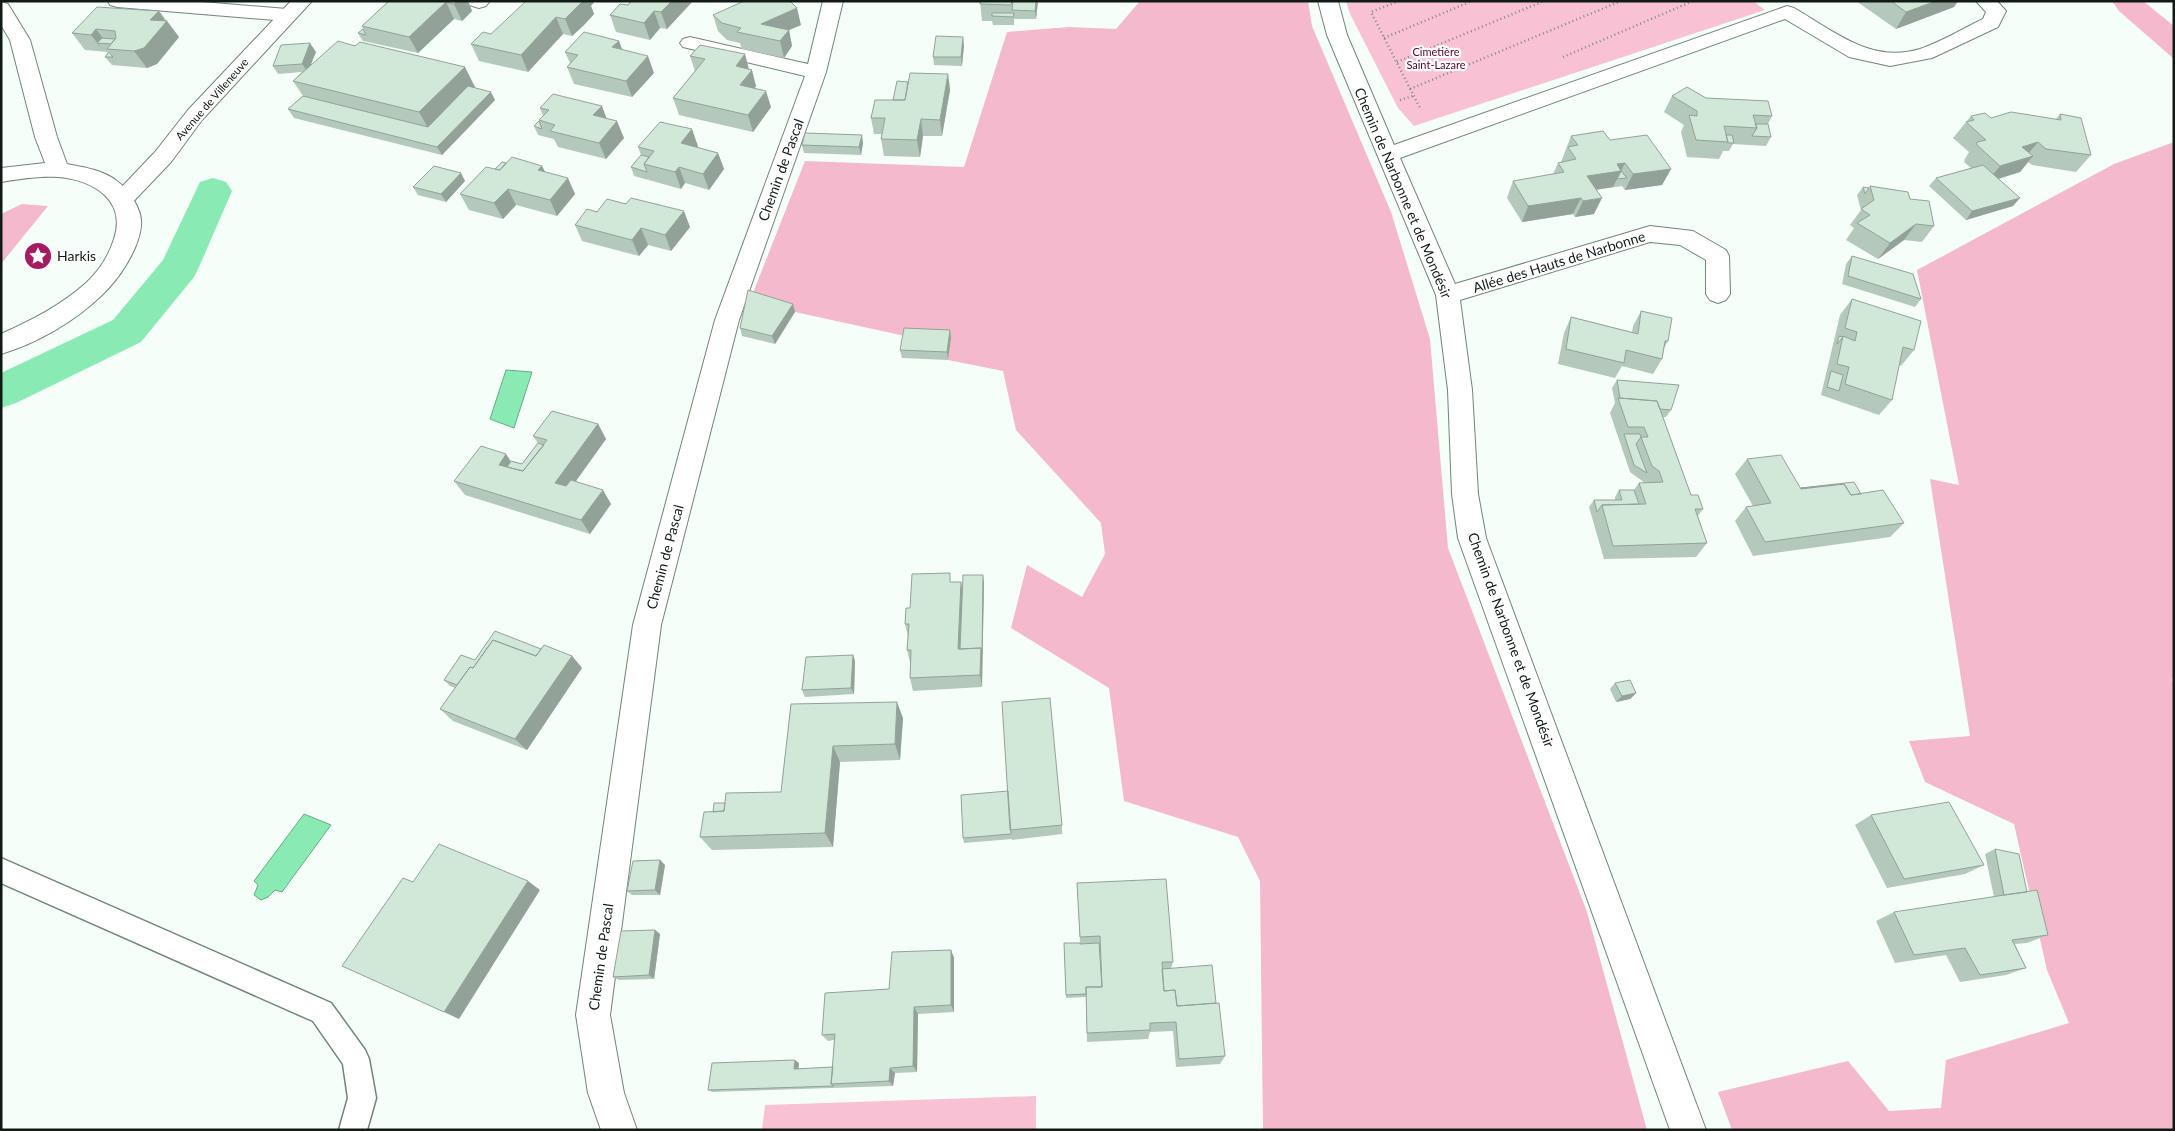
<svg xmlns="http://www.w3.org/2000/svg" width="2175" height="1131" viewBox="0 0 2175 1131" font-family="Lato,sans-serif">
  <rect width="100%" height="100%" fill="#f5fef8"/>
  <path fill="#f8c2d4" d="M1346 1H1753L1765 10 1414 126 1398 108 1350 14Z
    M1036 1096V1130H762L765 1105Z"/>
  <path fill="#f4b9cd" d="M1140 1H1308L1312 26 1391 212 1430 339 1448 548 1587 912 1647 1130H1263L1260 881 1238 837 1124 801 1109 688 1011 628 1027 565 1082 597 1105 554 1101 523 1016 430 1003 371 948 360 951 338 905 336 795 312 751 298 805 161 964 167 1007 32 1069 27 1116 29Z
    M2112 1H2143L2174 26V59L2119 11Z
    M2174 142V675L2172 680 2174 687V1130H1732L1718 1092 1848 1061 1889 1111 1941 1108 1946 1060 2069 1023 2047 970 2014 824 1925 782 1909 741 1970 736 1930 479 1959 485 1917 270 2114 164Z
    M22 204 48 206 1 264V214Z"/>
  <path fill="#89eab4" stroke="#65ac84" d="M506 370 532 372 514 428 490 419Z
    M304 814 331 825 282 892 275 890 268 897 261 900 254 895 258 885 254 881Z"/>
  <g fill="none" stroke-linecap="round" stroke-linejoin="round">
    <path fill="#89eab4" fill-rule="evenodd" d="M213 178 226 182 232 191 199 267 194 277 141 342 16 403 1 408V373L113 320 163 260 200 182Z"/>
    <defs>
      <path id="service" d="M1 858 331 1003 365 1050 369 1059 376 1098 367 1130H339L348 1098 343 1064 313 1021 1 883Z"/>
      <path id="minor" d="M108 1H190L287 9 294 11 297 15 294 19 287 21 117 7 110 5Z
        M467 1H488L489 2 486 6 479 8 469 5Z
        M823 1H843L826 72 739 320 661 625 610 1015 624 1093 637 1130H601L588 1093 576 1015 633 625 715 320 805 76 683 47 680 43 683 39 690 37 808 64Z
        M1318 1H1338L1347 35 1394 145 1787 6 1794 8C1834 31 1871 64 1920 49 1941 42 1962 29 1983 19L1986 12 1976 1H1997L2006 11 1998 27 1932 58 1890 66 1849 57 1785 19 1400 158 1455 284 1650 226 1693 231 1726 250 1729 256 1730 294 1726 300 1718 303 1710 300 1706 294V260L1680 245 1650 242 1460 300 1472 390 1478 494 1486 538 1706 1130H1670L1458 538 1452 494 1448 390 1436 295 1327 35Z"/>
      <path id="tertiary" d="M291 1H312L202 120 171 162 131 204 123 207 115 204 112 199 115 194 155 152 188 110Z"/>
      <path id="secondary" d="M1 2 8 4 30 40 57 137 67 164C83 167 103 170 117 181 129 190 143 210 141 226 139 249 119 279 102 295 75 321 38 343 1 354V334C32 320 60 306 86 283 99 271 109 255 114 239 127 200 93 180 58 177 40 176 19 179 1 182V168L45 163 35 137 10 40 1 25Z"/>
    </defs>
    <use href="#service" stroke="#708578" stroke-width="3"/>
    <use href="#minor" stroke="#708578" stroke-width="2"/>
    <use href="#tertiary" stroke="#708578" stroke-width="2"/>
    <use href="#secondary" stroke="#708578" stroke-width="2"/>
    <path stroke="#818a85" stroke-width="2.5" stroke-dasharray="1 3" stroke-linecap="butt" d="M1399 1 1371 12 1421 110
      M1384 38 1472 1
      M1563 57 1693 1
      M1397 62 1544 1
      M1410 89 1621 1
      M1400 100 1413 96"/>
    <use href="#service" fill="#fff" fill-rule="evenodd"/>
    <use href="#minor" fill="#fff" fill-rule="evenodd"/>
    <use href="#tertiary" fill="#fff" fill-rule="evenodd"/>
    <use href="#secondary" fill="#fff" fill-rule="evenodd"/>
  </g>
  <path fill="#b4c8bb" d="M386 1H468L472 11 462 21 454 19 418 53 363 41 358 33 363 29 362 26 387 3Z
    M631 1H692V2L667 29 660 28 650 40 616 32 610 15 628 5Z
    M980 1H1038L1036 19H1014V25H993L992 21H982Z
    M1856 1H1958L1954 7 1896 29Z
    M591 6 594 14 584 25 572 36 563 34 528 72 479 61 471 44 491 34Z
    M159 11 179 37 157 64 147 68 112 65 105 57 108 52 85 50 72 33Z
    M713 15 801 25 789 30 792 46 784 58 742 49 740 43 727 40 718 31Z
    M619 41 622 50 654 73 632 97 574 84 567 67 570 63 565 52Z
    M964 45 962 66 934 65 933 57Z
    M316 52 310 65 475 88 495 100 442 155 294 118 288 109 303 96 293 81 302 72 278 74 273 66Z
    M745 54 749 69 756 86 755 88 771 107 753 132 679 115 673 98 695 71 690 56Z
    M948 74 950 90 942 136H923L920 157 884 156 881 139 882 134H874L871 118 893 100 908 82Z
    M1672 96 1706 98 1772 116 1768 124 1771 137 1766 146 1733 144 1729 151H1723L1719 159 1687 157 1681 132 1684 125 1664 112Z
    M540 108 607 119 624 138 606 159 558 147 554 139 538 135 534 126 543 116Z
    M2060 114 2091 155 2076 172 2032 165 2028 162 2020 172 1999 179 2013 206 1966 220 1929 186 1936 178 1971 168 1964 162 1965 159 1969 152 1953 138 1971 116 1991 118 2056 119Z
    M1571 136 1610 140 1671 169 1662 185 1625 190 1622 186 1596 190 1594 214 1575 217 1573 214 1522 222 1507 198 1513 181 1553 174 1558 163 1561 162Z
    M863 143 861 155 804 153 802 145Z
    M698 146 697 147 718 153 724 169 709 190 685 183 681 189 634 176 631 167 641 155 638 147Z
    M506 163 542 166 545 172 575 194 557 216 516 205 503 219 469 210 460 194 495 169Z
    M465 181 446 202 418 195 413 187Z
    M1870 186 1910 199 1934 226 1922 242 1904 240 1878 259 1846 240 1854 228 1850 225 1861 210 1857 195 1863 187 1869 188Z
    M596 211 690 227 671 251 648 245 639 256 582 241 575 225Z
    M1852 256 1921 299 1915 307 1842 284 1846 264Z
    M1852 299 1914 350 1901 366 1899 365 1892 400 1879 415 1821 395 1840 315Z
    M793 304 795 312 775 344 742 336 740 328Z
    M1641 311 1668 341 1664 348 1662 359 1653 374 1622 366 1615 378 1558 364 1564 333 1571 317 1632 332 1633 326Z
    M950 330 951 338 948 360 902 358 900 350Z
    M1617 380 1671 410 1666 417H1663L1691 495 1703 509 1698 516 1707 543 1696 557 1604 559 1589 507 1594 500H1615V497L1619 490H1634L1639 483H1645L1630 472 1610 413 1615 403 1612 388Z
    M598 424 606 439 576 481 611 504 590 534 465 495 454 481 511 461 522 464 538 443 533 436Z
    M1747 459 1801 488 1861 494 1904 523 1890 537 1753 556 1735 521 1746 507 1753 506 1735 474Z
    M952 582 962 589 984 582 982 687 913 691 910 678V662L907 650 908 636 905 624 910 608Z
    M541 649 572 656 582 668 527 750 453 721 440 709 455 688 450 686 444 680 475 660Z
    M853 655 855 661 854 694 805 697 802 690Z
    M1615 683 1636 693 1630 699 1616 702 1610 689Z
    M791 704 903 718 900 760 840 762 833 847 712 850 700 837 713 812 725 803 781 792Z
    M961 795 1062 825V834L1012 840V839L964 843 963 838Z
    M1871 815 1984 865 1965 874 1887 888 1855 825Z
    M1995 849 2027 892 2048 935 2027 943 2015 944 2026 968 2006 975 1960 982 1946 955 1895 963 1876 921 1894 912 1994 897 1985 854Z
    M660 860 665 865 660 895H632L627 891Z
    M1077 883 1173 962 1171 968 1216 1003 1225 1056 1220 1064 1176 1067 1173 1031 1150 1032 1148 1039 1087 1042 1086 997 1066 998 1064 943H1080Z
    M655 930 660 934 654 979 619 980 613 977Z
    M951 950 954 958V1012L918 1014 917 1072 895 1073 893 1086 712 1092 708 1090 799 1063 798 1069 833 1067 834 1040 828 1041 822 1035 889 989Z"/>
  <path fill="#92a298" d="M457 1H468L472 11 462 21 454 4Z
    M582 1H595L591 6 594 14 584 25 572 36 565 19Z
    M672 1H692V2L667 29 661 12Z
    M1036 1H1038L1036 19 1035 11Z
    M1936 1H1958L1954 7 1896 29 1906 12Z
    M446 2 454 19 418 53 409 37Z
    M797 8 801 25 789 30 792 46 784 58 780 41 761 24Z
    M159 11 166 22 167 21 179 37 157 64 147 68 134 51 150 20Z
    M654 11 660 28 650 40 644 23Z
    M556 17 563 34 528 72 521 55Z
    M96 29 107 44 97 43 104 51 91 35Z
    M963 37 964 45 962 66 961 57Z
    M619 41 625 57 612 47Z
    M310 43 316 52 308 72 302 64Z
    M745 54 749 71 736 66Z
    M648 56 654 73 632 97 626 81Z
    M465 67 477 91 432 135 419 112Z
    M752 70 756 86 744 102 740 85Z
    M948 74 950 90 942 136 940 120Z
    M766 91 771 107 753 132 748 115Z
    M491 92 495 100 442 155 437 147Z
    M602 106 608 122 593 115Z
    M921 119 923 136 920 157 917 140Z
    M617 121 624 138 606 159 599 143Z
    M692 129 698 146 687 160 681 143Z
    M862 135 863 143 861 155 859 147Z
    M2038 142 2024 159 2033 156 2020 172 1987 182 2000 166 2022 147Z
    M718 153 724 169 709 190 703 174Z
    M1625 163 1613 187 1580 192 1587 176 1617 164Z
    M542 166 550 182 538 170Z
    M679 167 685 183 681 189 675 172Z
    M1671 169 1662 185 1625 190 1633 174Z
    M461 173 465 181 446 202 441 194Z
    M568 178 575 194 557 216 550 200Z
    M508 189 516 205 503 219 494 203Z
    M1581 198 1573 214 1522 222 1528 206Z
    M1602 198 1594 214 1575 217 1583 201Z
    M2020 198 2013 206 1966 220 1972 211Z
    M684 211 690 227 671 251 665 235Z
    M1916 224 1904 240 1878 259 1890 243Z
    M641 228 648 245 639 256 632 240Z
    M793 304 795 312 775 344 772 336Z
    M950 330 951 338 948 360 947 352Z
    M598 424 606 439 568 492 555 483Z
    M506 454 516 469 512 474 499 465Z
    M603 490 611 504 590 534 581 520Z
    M983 575 984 582 982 687 980 675Z
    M961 582 963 595 961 655 958 649Z
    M853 655 855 661 854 694 851 688Z
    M572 656 582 668 527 750 515 739Z
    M1636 693 1630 699 1616 702 1622 696Z
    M897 702 903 718 900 760 895 744Z
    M833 746 840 762 833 847 825 833Z
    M660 860 665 865 660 895 655 890Z
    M528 881 540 890 459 1019 444 1012Z
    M655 930 660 934 654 979 649 975Z
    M951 950 954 958V1012L951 1005Z
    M914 1007 918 1014 917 1072 913 1066Z
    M795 1060 799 1063 798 1072 794 1069Z
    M890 1068 895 1073 893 1086 889 1081Z"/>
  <path fill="#d1e8d9" stroke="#92a298" d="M389 1H457L454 4 446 2 409 37 362 26Z
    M526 1H583L565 19 556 17 521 55 471 44 483 32 491 34Z
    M631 1H672L661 12 654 11 644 23 610 15 620 4 628 5Z
    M744 1H790L797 8 761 24 789 30 780 41 737 32 741 28 722 23 713 15Z
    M980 1H1012L1011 5 980 4Z
    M1013 1H1036L1035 11 1012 10Z
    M1891 1H1936L1906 12Z
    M97 7 159 11 150 20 167 21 144 48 134 51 107 49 116 38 115 31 96 29 91 35 72 33Z
    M992 13H1014L1013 17 992 16Z
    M363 29 366 35 358 33Z
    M584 32 619 41 612 47 648 56 626 81 567 67 578 55 565 52Z
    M936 36 963 37 961 57H933Z
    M102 38 115 39 111 44 97 43Z
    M338 41 355 46 360 42 465 67 419 112 293 81Z
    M310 43 302 64 273 66 281 45Z
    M700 45 745 54 736 66 752 70 740 85 766 91 748 115 673 98 705 59 690 56Z
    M109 52 113 57H105Z
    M910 73 948 74 940 120 921 119 917 140 881 139 885 118H871L875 100H905Z
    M897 81 908 82 905 100H893Z
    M468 86 491 92 437 147 288 109 303 96 428 127Z
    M1687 87 1706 98 1768 101 1772 116 1753 115 1757 128 1724 126 1728 142 1696 140 1689 115 1697 116V111L1672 96Z
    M553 94 602 106 593 115 617 121 599 143 550 131 555 125 539 120 549 110 540 108Z
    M2011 112 2061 120 2060 114 2081 118 2091 155 2046 149 2038 142 2022 147 2033 156 2000 166 1977 145V142L1986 140 1966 122 1974 120 1971 116 1985 113 1991 118Z
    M539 121 542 129 534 126Z
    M660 122 692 129 681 143 718 153 703 174 679 167 675 172 644 164 654 151 638 147Z
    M1755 124H1768L1771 137 1752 136 1757 128Z
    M1603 131 1610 140 1647 135 1671 169 1633 174 1625 163 1617 164 1621 171 1587 176 1602 198 1583 201 1581 198 1528 206 1513 181 1564 172 1558 163 1576 159 1568 147 1578 145 1571 136Z
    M805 133 862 135 859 147 802 145Z
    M1726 135H1732L1734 143H1728Z
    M641 155 649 157 644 164 647 172 631 167Z
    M512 157 542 166 538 170 568 178 550 200 508 189 494 203 460 194 486 167 500 170Z
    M502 162 506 163 500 170 495 169Z
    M1983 165 2020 198 1972 211 1936 178Z
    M434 166 461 173 441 194 413 187Z
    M1621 171 1617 172 1621 171 1627 178 1617 179Z
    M1870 186 1908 192 1910 199 1929 201 1934 226 1916 224 1890 243 1857 223 1870 215 1861 209 1874 200Z
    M1863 187 1869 188 1865 194Z
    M631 198 684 211 665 235 641 228 632 240 575 225 587 209 597 212 607 199 626 204Z
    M1852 256 1913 274 1921 299 1848 276Z
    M748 290 793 304 772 336 740 328Z
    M1852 299 1921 321 1914 350 1903 347 1892 400 1845 384 1849 367 1837 364 1843 336 1855 341 1857 332 1845 328Z
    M1641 311 1672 318 1668 341H1665L1662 359 1626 350 1624 363 1566 349 1571 317 1638 334Z
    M904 328 950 330 947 352 900 350Z
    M1839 336 1843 337 1837 344Z
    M1831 371 1843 375 1839 391 1827 387Z
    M1617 380 1679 385 1671 410 1660 409 1657 401 1620 398Z
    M1618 398 1657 401 1691 495H1698L1703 509H1695L1707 543 1613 546 1602 505 1646 504 1639 483 1663 482 1659 471 1652 466 1641 437H1648L1644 427H1628Z
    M552 411 598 424 555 483 566 486 571 480 603 490 581 520 454 481 481 446 506 454 499 465 523 471 547 440 533 436Z
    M1624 434H1640L1641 437 1636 444 1647 473 1634 465Z
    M538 443 544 445 523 471 507 467 511 461 522 464Z
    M1781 455 1801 489 1844 484 1851 495 1883 490 1904 523 1765 542 1746 507 1771 503 1747 459Z
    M1854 482 1861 494 1851 495 1844 484 1801 488Z
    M1619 490H1634L1639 504 1602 505 1597 512 1594 500H1622Z
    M950 573V582H961L958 649 981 648 980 675 910 678 911 650H907L909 624H905L906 608H910L912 574Z
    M963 575H983L982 654 981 648 960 649Z
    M495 631 541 649 536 656 493 640 473 668 470 667 457 685 444 680 461 655 475 660Z
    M493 640 536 656 544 645 572 656 515 739 440 709 470 667 473 668Z
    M853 655 851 688 802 690 806 657Z
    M1630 680 1636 693 1622 696 1615 683Z
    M1050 698 1062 825 1010 830 1002 702Z
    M897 702 895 744 833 746 825 833 700 837 704 812 724 811 726 793 781 792 791 704Z
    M1008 791 1011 834 963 838 961 795Z
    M1949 802 1984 865 1904 879 1871 815Z
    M714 803H725L724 811 713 812Z
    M439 844 528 881 444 1012 342 966 403 878 413 882Z
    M1995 849 2019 854 2027 892 2004 895Z
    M660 860 655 890 627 891 633 861Z
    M1166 879 1173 962H1162L1164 991 1175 990 1177 1006 1219 1003 1225 1056 1179 1059 1176 1022 1150 1023V1030L1087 1033 1086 987H1102L1100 936 1080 937 1077 883Z
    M2037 890 2048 935 2012 940 2026 968 1980 975 1965 948 1914 955 1894 912Z
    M655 930 649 975 613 977 621 931Z
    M1064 943H1080V944L1099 943 1102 987H1086V994L1066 995Z
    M951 950V1005L914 1007 913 1066 890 1068 889 1081 831 1084 835 1034 822 1035 825 993 889 989 892 952Z
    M1212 965 1216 1003 1177 1006 1175 990 1164 991 1162 969Z
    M795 1060 794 1069 833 1067 831 1084 834 1086 708 1090 712 1063Z"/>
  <defs>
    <symbol id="sight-disc" viewBox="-11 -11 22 22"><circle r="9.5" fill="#a61c61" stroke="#fff"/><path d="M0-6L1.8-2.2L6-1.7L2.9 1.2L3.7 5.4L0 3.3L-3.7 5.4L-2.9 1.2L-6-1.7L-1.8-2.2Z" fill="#fff"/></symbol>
  </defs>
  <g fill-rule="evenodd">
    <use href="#sight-disc" x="22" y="240" width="32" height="32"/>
  </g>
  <g text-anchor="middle" stroke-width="4.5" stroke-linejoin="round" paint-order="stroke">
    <g font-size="11" fill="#54002c" stroke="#fff">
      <text x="1436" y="56">Cimetière<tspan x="1436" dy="13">Saint-Lazare</tspan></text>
    </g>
    <g font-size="11" fill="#111a15" stroke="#fff">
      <text transform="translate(212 99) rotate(-49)" y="4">Avenue de Villeneuve</text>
    </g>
    <g font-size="14" fill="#111a15" stroke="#fff">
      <text transform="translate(781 170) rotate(-70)" y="5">Chemin de Pascal</text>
      <text transform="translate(1403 193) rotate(67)" y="5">Chemin de Narbonne et de Mondésir</text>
      <text transform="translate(1559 262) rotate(-17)" y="5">Allée des Hauts de Narbonne</text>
      <text transform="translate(665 557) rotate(-75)" y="5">Chemin de Pascal</text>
      <text transform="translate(1511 640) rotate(70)" y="5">Chemin de Narbonne et de Mondésir</text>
      <text transform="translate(601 957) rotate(-82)" y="5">Chemin de Pascal</text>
    </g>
    <g font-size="14" fill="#111a15" stroke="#fff" text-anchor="start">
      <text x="57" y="261">Harkis</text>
    </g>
  </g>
  <rect width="2175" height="1131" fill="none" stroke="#111a15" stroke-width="5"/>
</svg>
